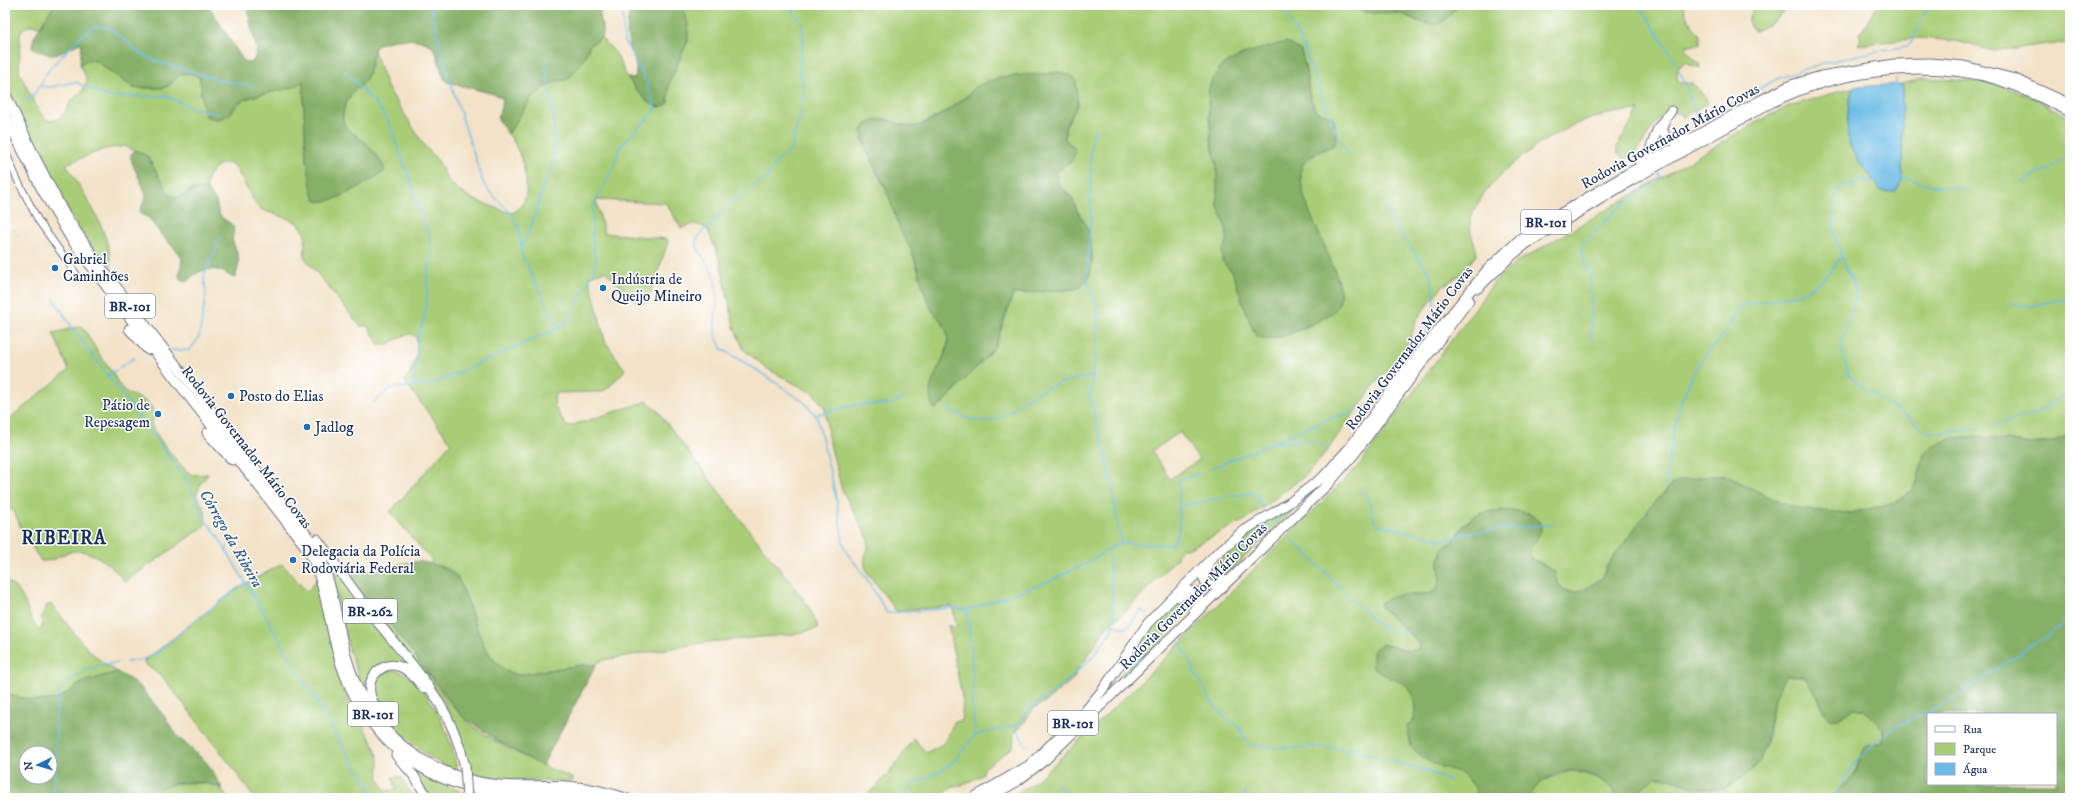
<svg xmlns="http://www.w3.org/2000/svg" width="2075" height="803" viewBox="0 0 2075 803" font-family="'IM FELL DW Pica',serif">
  <rect width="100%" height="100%" fill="#fff"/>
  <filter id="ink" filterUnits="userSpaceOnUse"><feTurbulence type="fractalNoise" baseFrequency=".025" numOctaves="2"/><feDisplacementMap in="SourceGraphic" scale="8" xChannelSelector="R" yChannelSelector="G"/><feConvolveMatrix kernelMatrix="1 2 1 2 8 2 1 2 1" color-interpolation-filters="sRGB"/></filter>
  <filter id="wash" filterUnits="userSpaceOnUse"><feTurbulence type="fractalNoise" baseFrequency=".012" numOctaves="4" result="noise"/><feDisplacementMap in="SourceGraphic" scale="16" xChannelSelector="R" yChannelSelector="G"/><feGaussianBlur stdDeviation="0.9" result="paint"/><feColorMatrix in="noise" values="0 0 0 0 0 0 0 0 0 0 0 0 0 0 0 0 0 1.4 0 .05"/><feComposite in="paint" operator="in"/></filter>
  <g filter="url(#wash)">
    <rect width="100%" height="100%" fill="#f3e2c7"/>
    <path fill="#a9cd77" stroke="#627e6a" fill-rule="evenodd" d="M5 5H54L40 26 33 25 23 28 20 35 19 72 39 111 46 120C62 123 64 113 71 102 78 92 82 96 87 80L80 64 88 60 96 61 133 88H162L168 86 180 75 186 73 193 74 199 77 202 87 200 94 230 115 238 103 247 98 293 87 303 81 306 155 340 197 385 171C382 160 369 146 361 139 357 135 352 134 348 130 337 119 346 101 354 91 357 86 362 85 365 80 370 71 372 61 374 50L387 87 424 145 438 161 447 179 458 190 472 199 510 213C540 208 522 148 508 134L533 96 552 83 568 79 582 62 590 45 601 38 615 52 626 75 637 91 649 102 658 107 668 103 669 83 688 41 681 5H1351L1355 8 1402 14 1417 21 1442 22 1458 7V5H1683L1688 20 1700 35V45L1686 46V50L1699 63 1700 68 1684 62 1677 70V79L1680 83H1692L1705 96 1708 103 1683 117 1680 113C1653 108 1649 142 1634 154 1631 156 1628 157 1625 159L1618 154 1617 146 1639 110C1617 111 1597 116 1576 124 1543 137 1480 183 1471 219 1468 231 1475 242 1477 254L1459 276 1444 285 1430 301 1417 319 1408 344 1400 356 1376 383 1320 460 1306 475 1247 519 1187 549H1180L1177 558 1122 615 1107 626 1084 662 1077 669 1074 678 1047 701 1034 708 1020 728 1014 732 1013 747 984 768 982 775 963 785 954 786 938 798H864L888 774 914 738 926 753 943 744 955 721H961L963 702 948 625 957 628 952 606 899 610 898 613 867 572 865 566V556L868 549V538L842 490 828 436 825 408 814 394 768 369 744 350 734 327 720 260 707 228 695 224 681 228 666 203 596 200 604 233 667 239 668 242 648 300 649 302 638 304 605 271 589 276 605 341 625 370 609 387 602 392 555 393 554 406 567 427 648 401 657 410C690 455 725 499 759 543 774 563 813 605 818 628L795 634 708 642 603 660 594 665H581L516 675C482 664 476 621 464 592 461 585 459 578 453 573 448 568 437 566 430 564L432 561 390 512 451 443 406 383 405 380C415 367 419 352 416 336 404 329 391 348 379 345L368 326H360L304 257C304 249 307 240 304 232 298 215 268 217 256 205L234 165C219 158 204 174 207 189 198 190 188 189 182 196 179 197 176 198 173 197 164 194 154 164 148 157 141 150 132 151 125 146L105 149 66 164C86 199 113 232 111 276L62 202 5 83ZM1305 64 1310 97 1316 111 1333 117 1337 135 1334 145 1317 153 1301 166V182L1304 200 1339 282 1333 311C1312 325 1287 340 1261 338L1253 329 1245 310 1238 286 1232 271 1226 267 1222 252 1227 242V231L1219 209 1217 167 1211 139 1208 92ZM1059 72 1078 104 1065 127V140L1074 147 1071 161 1058 170C1057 175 1056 181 1059 185 1062 189 1066 191 1069 194 1075 202 1076 211 1083 219L1075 289 1013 294 995 347 948 398 935 410 930 389 946 351 948 342 947 332 941 319 931 309 910 247 901 231 885 186 877 174 863 140 862 131 866 124 877 120 887 119 908 126H917L942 114 969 94 974 88 989 81ZM1180 432 1199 460 1170 479 1152 451Z
      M1754 5H1790L1774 22 1755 31C1744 26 1750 14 1754 5Z
      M1878 5H2070V45L2056 43 1993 51 1956 41 1920 38 1857 45 1861 37 1860 34Z
      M1926 78 1996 83 2036 99 2070 118V434L2055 441 2039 444H2031L2003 440 1924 454 1917 482 1910 492 1892 504 1850 513 1804 510 1773 499 1727 476H1705L1682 480 1630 537 1606 567 1603 577 1588 588 1576 593 1561 589 1543 564 1533 559 1529 554 1530 546 1538 537 1529 513C1509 511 1482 506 1466 523 1456 534 1460 540 1443 547L1439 560 1440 578 1438 587 1431 593 1410 595 1381 607 1418 642 1419 649 1408 651 1389 646 1381 673C1390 677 1400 679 1407 685 1421 697 1413 731 1411 747L1425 758 1464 774 1476 788 1477 794 1474 798H1009L1036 781 1139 684 1361 463 1495 281 1517 262 1753 124 1789 106 1854 87 1849 99 1850 146 1881 191 1902 180V84Z
      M82 326C91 341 99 355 109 368 116 376 117 385 125 391 139 402 152 396 155 419H152L151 423C153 434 182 468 192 475L208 474 201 483 196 495C202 505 210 515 203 527L125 582C114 567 90 546 70 552 58 555 55 562 41 561L22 531 14 511 5 506V422L69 370 53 333Z
      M1318 487 1228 573 1219 579 1209 580 1207 578C1224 542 1285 510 1318 487Z
      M328 542C345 576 366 596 390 624 415 653 435 687 461 715 484 740 541 765 572 778V781H509L468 773 448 710 443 700 377 617 324 545Z
      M325 557 415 673 383 663C369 669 367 679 366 693H365L349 650 334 583Z
      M282 564 307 592 316 581 321 590 342 687C352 711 368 730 377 753 383 767 372 778 387 791L396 789 392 777H401L414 798H254L234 769 165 680 143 662 236 589Z
      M5 581C28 591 24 613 38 629L42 628V615L47 605H52C71 628 89 657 117 672L83 682 58 699 39 701 12 696 5 692Z
      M1188 595 1193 596 1195 600 1192 607 1142 661 1092 710C1101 699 1111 689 1119 677 1138 648 1155 610 1188 595Z
      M396 670C429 681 453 739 457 771 448 767 438 763 430 757 413 745 365 705 376 681 380 673 388 670 396 670Z
      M1785 675 1804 676 1820 701 1824 713 1838 718 1855 708 1864 710 1883 729 1882 743 1868 744 1862 751 1854 775 1831 798H1636L1644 786 1654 777H1664L1685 784 1743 776 1760 761 1768 736 1774 700Z
      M408 766 435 781 459 791V798H430Z
      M1571 771C1588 774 1611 779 1617 798H1529C1536 780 1554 776 1571 771Z
      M203 783 219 787 228 798H151C157 780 187 783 203 783Z"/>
    <path fill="#86b068" stroke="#507063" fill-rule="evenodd" d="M54 5H208L243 60 247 63 253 62 257 50 246 5H602L600 15 603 34 601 38 590 45 582 62 568 79 552 83 533 96 508 134 498 119 503 99 494 94 447 82 444 79C441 71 439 61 436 53 429 34 393 39 379 44 369 52 372 70 365 81 360 88 353 91 348 99 343 109 339 122 349 130 352 134 358 136 361 139 370 147 382 160 385 171 370 181 332 206 316 201L312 192 306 155 303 81C300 83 297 86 293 87 276 93 258 93 242 101 230 107 227 127 206 116 200 100 203 92 199 77L193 74 186 73 180 75 168 86 162 88H133L96 61 88 60 80 64 82 44 80 43C55 53 62 61 32 48L34 37Z
      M632 5H681L688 23V41L669 83 668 104C653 115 636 89 628 78L634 79C640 66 632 58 629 46 626 32 627 18 632 5Z
      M1351 5H1458V7C1452 12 1445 23 1437 24 1425 27 1413 17 1402 14 1384 10 1367 18 1351 5Z
      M1286 42 1301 51C1308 71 1305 93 1316 111L1333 117C1337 128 1337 135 1334 145 1324 151 1307 154 1302 166 1301 168 1301 173 1301 175 1299 211 1352 282 1338 306 1333 316 1315 322 1305 327 1291 334 1273 343 1256 336L1245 310 1232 271 1223 262 1222 252 1227 242V231L1217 204V167L1211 139 1208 92 1212 79 1222 65 1246 53Z
      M1059 72 1070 75 1076 80 1078 104 1065 127V140L1074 147 1075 154 1071 161 1058 170C1057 174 1056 180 1059 185 1062 191 1070 193 1073 200 1075 204 1075 208 1077 212 1081 218 1085 223 1088 230 1093 248 1098 283 1075 289L1013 294 995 347 948 398 935 410C916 382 957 358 946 330 943 321 935 316 931 308 924 294 920 277 916 262 912 250 905 241 900 229 894 216 891 200 885 187 877 168 864 152 862 131 877 106 897 130 917 126 935 121 953 107 967 96 972 92 975 87 981 84 1004 73 1034 76 1059 72Z
      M136 150 147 156 169 194C179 201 181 194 190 190 195 189 201 189 207 189L216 201 219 214C229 227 237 219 232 240 239 256 241 260 235 278 229 277 227 273 221 271 208 267 195 271 187 282L181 281 179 276 182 259 180 254 162 236 149 218 139 213 146 196C144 184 129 163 131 154Z
      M2070 434V798H1831C1838 791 1847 783 1853 776 1865 760 1853 742 1883 743V729L1864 710 1855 708 1838 718 1830 719 1824 713 1820 701 1804 676H1785L1774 700 1764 748 1760 761 1750 772 1725 789H1699L1664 777H1655L1644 786 1636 798H1617C1612 782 1588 770 1571 771 1555 771 1535 783 1529 798H1474C1477 792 1476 789 1472 784 1459 767 1451 772 1434 764 1426 761 1418 753 1411 747L1407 726 1414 720C1418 675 1399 688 1373 667V650L1382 644 1408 651 1419 649 1418 642 1381 607 1380 603 1395 595H1422L1431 593 1438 587 1440 578 1439 560 1443 547C1461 539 1457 529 1468 522 1471 519 1475 517 1478 515 1492 508 1538 506 1541 527 1542 536 1530 544 1529 554L1533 559 1555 572C1557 596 1576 596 1593 584 1596 582 1601 580 1603 576 1605 574 1605 570 1606 567L1655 501 1675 482 1682 480 1705 476H1727L1773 499 1804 510 1850 513 1892 504 1910 492 1917 482 1924 454 1932 446 1954 438 1979 436 2031 444 2055 441ZM1928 714H2056V784H1928Z
      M420 561C430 564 444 566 452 572 458 576 460 584 463 590 475 619 482 664 516 675L581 665H596L542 766 498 741 462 716 390 624 363 595 346 572 380 570 401 564Z
      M117 672 134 682 141 688 164 716 178 737 207 763 223 789C208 779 157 779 151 798H5V692L12 696 39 701 58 699 83 682ZM26 753H50V777H26Z"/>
    <path fill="#6abbe5" stroke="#4275a2" d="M1902 84V180L1896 191 1887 192 1881 191C1872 177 1860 165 1852 150 1844 135 1847 103 1854 87Z"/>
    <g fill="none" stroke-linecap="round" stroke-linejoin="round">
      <path stroke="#6abbe5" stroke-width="1.5" d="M431 5 443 59 483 182C487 191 494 196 501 203 520 220 520 233 522 256L558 328
        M787 5C791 12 800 17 802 25 807 40 799 53 800 68 800 79 806 90 803 102
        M1068 5 1081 9 1128 5
        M1281 5 1301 41 1330 117 1348 156
        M1639 5 1670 52 1682 77 1699 122 1777 79 1820 64 1872 52 1908 46 1911 43 1925 13 1931 5
        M344 70 376 104 388 121 412 185 420 215 430 235 432 257 427 276V296L424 318 418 337 414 385
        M1896 85V79
        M39 86 51 87 75 82 109 97 166 96 190 107 219 114
        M24 100 33 96 50 68 79 38 94 27 102 26 111 29 139 53 153 60 219 80 251 86
        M801 111 791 150 776 162 768 177 723 209 716 221 702 232 696 240 698 249 714 275 718 298 715 317V334L722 349 760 372 804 402 817 417 837 502 843 542 847 553 865 576 887 613 955 608 967 610 1045 583 1085 564 1119 543 1171 545 1179 532V480L1200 473
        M1095 127 1091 146V215L1087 279 1097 308 1099 320 1090 398 1107 459 1121 543
        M1902 177 1939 187 1968 188
        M2021 182 2051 168 2066 157H2070
        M1877 183 1864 180 1841 187 1836 192 1835 200 1834 234 1846 268 1856 289 1854 304 1843 338 1842 348 1848 374 1858 384 1912 420 1926 432 1944 433 1980 428
        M14 231 15 232
        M17 235V236
        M522 245 529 233 543 188 554 162V124L545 59
        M54 299 75 332 188 482 204 519 216 533 349 756 377 798
        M2011 303 2030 306 2070 298
        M68 328 73 329
        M1591 342V277L1582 255V245L1617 209 1660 179 1659 173
        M170 350H190L199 337 206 296 204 276 220 238
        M107 376 134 358
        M373 403 391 388 422 385 439 381 558 328 566 323 594 271 596 263 592 236 593 206 612 170 620 147 656 110 641 70 624 41 622 5
        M946 408C966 419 986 428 1006 414 1015 409 1022 401 1031 396 1050 384 1070 380 1092 376
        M815 415 854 405 892 404 903 397
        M1992 425 2037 413 2070 390
        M1277 442 1316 441 1329 451
        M1212 468C1250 452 1289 436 1327 420 1341 414 1357 413 1370 404 1385 394 1429 336 1433 319 1436 305 1434 286 1429 273L1394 224 1384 204
        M1666 486C1670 445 1676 399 1700 363 1708 351 1718 342 1727 330 1733 323 1733 310 1743 306 1750 303 1759 302 1767 301 1808 292 1818 290 1842 256
        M1361 487 1370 505 1375 523 1378 525 1445 540 1468 533 1555 524
        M1225 496 1255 493 1263 508
        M1179 507 1222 497
        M1292 539 1376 623 1384 629 1408 633
        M225 550 228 547
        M1212 576 1260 533 1306 497
        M967 610 971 647 973 687 972 700 975 735
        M1112 625 1126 628 1130 625 1141 610 1147 613
        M1179 642 1209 699 1223 715 1241 729 1243 737 1249 745 1279 748 1323 747 1352 750 1427 771 1451 781
        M126 662 142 660 156 654 189 625 246 583
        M1117 684 1148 645 1191 599
        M1015 727 1026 746
        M1057 782 1068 798
        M1245 789V798
        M50 798 55 778 56 717 59 692 62 687 84 670 106 664 117 663
        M899 798 915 783 940 772 953 762 975 735 1017 725 1031 706 1050 695 1092 658 1111 631 1114 616 1109 557
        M1833 798 1857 760 1877 740 1897 726 1946 703 2070 620"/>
    </g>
  </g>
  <g filter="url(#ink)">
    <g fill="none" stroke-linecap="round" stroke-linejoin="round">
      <defs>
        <path id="minor" d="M5 150 17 179 38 220 79 278"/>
        <path id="highway" d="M5 93 35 157 65 215 101 267 316 547C337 590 337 640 356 684 381 742 437 779 500 785 525 787 550 784 576 787 593 788 609 793 626 798
          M5 115 41 188 71 239 176 380 309 551C324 581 328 615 336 647 353 718 404 774 477 789 517 798 560 789 600 798
          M1665 123 1662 130 1668 140 1676 142 1685 139
          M1639 162 1649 153 1658 128 1671 111
          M1478 288 1509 258 1526 244 1632 180 1763 107C1830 71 1924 58 1998 80 2023 88 2047 100 2070 112
          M129 329 148 350
          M207 433 232 460
          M317 539C338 568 358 597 380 625 416 669 453 709 465 767
          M1209 566 1203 576 1206 584 1213 586 1224 580
          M1178 597 1188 591 1196 592 1200 600 1194 610
          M381 715C376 708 371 701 370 693 367 675 385 660 401 667 410 671 418 681 424 688
          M396 755 414 776 428 798
          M973 798 1028 766 1082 715 1104 688 1148 623 1215 555 1242 532 1289 503 1324 476 1351 446 1403 374 1487 270 1521 238 1541 225 1627 174 1759 101 1791 85 1821 76 1894 64 1930 63 1964 66 2015 79 2070 104
          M988 798 1016 782 1045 760 1330 482 1355 453 1469 300"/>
      </defs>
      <use href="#minor" stroke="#676e83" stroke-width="8"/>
      <use href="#highway" stroke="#676e83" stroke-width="11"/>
      <use href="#minor" stroke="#fff" stroke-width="6"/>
      <use href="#highway" stroke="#fff" stroke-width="9"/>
      <defs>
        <path id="highway-bridge" d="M465 767 467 798"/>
      </defs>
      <use href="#highway-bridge" stroke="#676e83" stroke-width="11" stroke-linecap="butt"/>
      <use href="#highway-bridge" stroke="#fff" stroke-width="9"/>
    </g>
  </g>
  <g fill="#1f6fb2" stroke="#fff" stroke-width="1.5">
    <circle cx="55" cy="268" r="4"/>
    <circle cx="603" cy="288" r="4"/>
    <circle cx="231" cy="396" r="4"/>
    <circle cx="158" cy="414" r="4"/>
    <circle cx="307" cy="427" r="4"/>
    <circle cx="293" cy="560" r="4"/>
  </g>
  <g text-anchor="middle" stroke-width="3" stroke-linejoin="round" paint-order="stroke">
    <g fill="#fff" stroke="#5f6d8e" stroke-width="1">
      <rect x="1521" y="210" width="50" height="24" rx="3"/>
      <rect x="105" y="294" width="50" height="24" rx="3"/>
      <rect x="343" y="599" width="54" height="24" rx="3"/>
      <rect x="348" y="702" width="50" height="24" rx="3"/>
      <rect x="1048" y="711" width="50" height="24" rx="3"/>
    </g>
    <g font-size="14" font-weight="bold" fill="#1b2f5e">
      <text x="1546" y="227">BR-101</text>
      <text x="130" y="311">BR-101</text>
      <text x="370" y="616">BR-262</text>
      <text x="373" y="719">BR-101</text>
      <text x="1073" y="728">BR-101</text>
    </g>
    <g font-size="15" fill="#1b2f5e" stroke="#fff">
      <text transform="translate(1670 136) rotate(-29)" y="5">Rodovia Governador Mário Covas</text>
      <text transform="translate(1409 348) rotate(-53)" y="5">Rodovia Governador Mário Covas</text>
      <text transform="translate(247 447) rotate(52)" y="5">Rodovia Governador Mário Covas</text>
      <text transform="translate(1193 596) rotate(-45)" y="5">Rodovia Governador Mário Covas</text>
    </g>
    <g font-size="15" fill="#1b2f5e" stroke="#fff" text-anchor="start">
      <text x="63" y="264">Gabriel<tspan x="63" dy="17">Caminhões</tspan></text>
      <text x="611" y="284">Indústria de<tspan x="611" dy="17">Queijo Mineiro</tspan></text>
      <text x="239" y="401">Posto do Elias</text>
      <text x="150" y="410" text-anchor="end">Pátio de<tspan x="150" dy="17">Repesagem</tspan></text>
      <text x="315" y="432">Jadlog</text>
      <text x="301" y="556">Delegacia da Polícia<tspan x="301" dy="17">Rodoviária Federal</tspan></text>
    </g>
    <g font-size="16" font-style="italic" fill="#37608d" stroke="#fff">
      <text transform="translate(232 538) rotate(60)" y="6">Córrego da Ribeira</text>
    </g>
    <g font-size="19" font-weight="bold" letter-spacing="1" fill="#1b2f5e" stroke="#fff">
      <text x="64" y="544">RIBEIRA</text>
    </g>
  </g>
  <rect width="2075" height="803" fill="none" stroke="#fff" stroke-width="20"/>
  <rect x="1927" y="713" width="130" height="72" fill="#ffffff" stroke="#a4acbf"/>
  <rect x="1935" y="726" width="20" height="6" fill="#ffffff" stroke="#a4acbf"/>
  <text x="1963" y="733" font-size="12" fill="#1b2f5e">Rua</text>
  <rect x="1935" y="743" width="20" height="12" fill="#a9cd77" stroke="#a4acbf"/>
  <text x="1963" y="753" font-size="12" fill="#1b2f5e">Parque</text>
  <rect x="1935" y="763" width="20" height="12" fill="#6abbe5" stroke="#a4acbf"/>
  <text x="1963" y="773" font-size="12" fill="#1b2f5e">Água</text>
  <g transform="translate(38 765) rotate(265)"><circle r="19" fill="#ffffff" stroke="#a4acbf"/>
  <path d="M0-3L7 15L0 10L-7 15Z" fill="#1f6fb2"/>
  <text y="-6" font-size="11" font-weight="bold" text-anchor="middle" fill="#1b2f5e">N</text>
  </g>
</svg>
